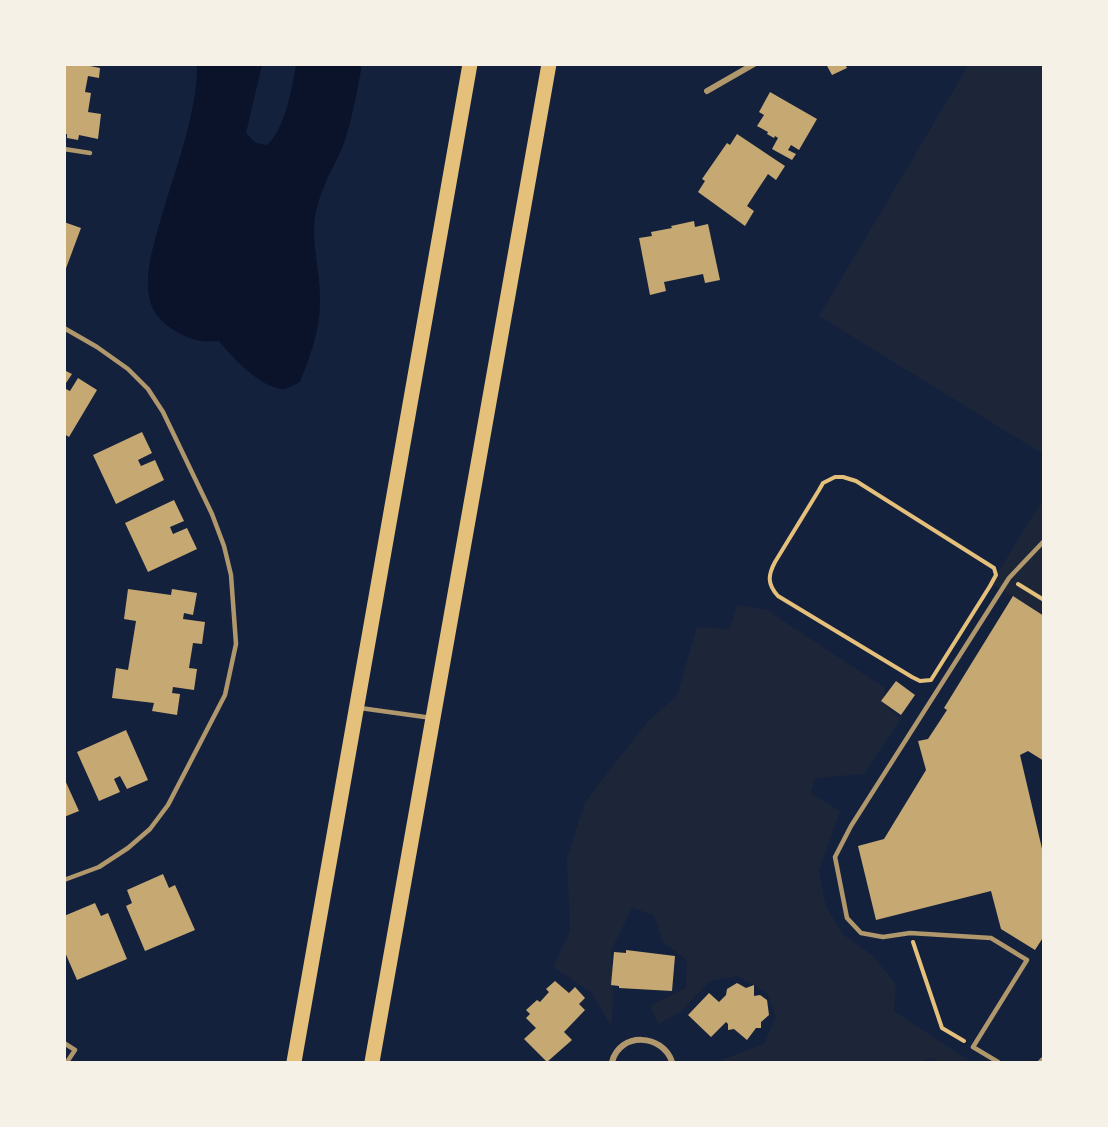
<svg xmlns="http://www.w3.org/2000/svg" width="1108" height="1127" viewBox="0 0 1108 1127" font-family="'Noto Serif',serif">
  <rect width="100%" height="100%" fill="#14213d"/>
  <path fill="#1d2539" d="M969 64 1043 65V454L819 316Z
    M1043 499V616L988 582 1002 566Z
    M737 605 767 610 885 688 883 703 901 719 864 774 815 778 811 793 840 811 819 871 826 907 844 935 873 956 896 984 894 1011 971 1062H939L932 1058 913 1062H716L764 1044 776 1017 767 993 738 976 710 981 681 1011 659 1024 650 1006 686 988 687 960 663 942 654 915 632 908 611 951 613 1003 611 1026 591 992 553 967 570 931 567 858 585 802 648 721 677 696 697 627 730 629Z"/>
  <path fill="#0b132b" d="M197 65H262L246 133 256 143 267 145C285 129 292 88 296 65H362C357 90 353 116 345 140 336 165 321 185 316 212 310 241 321 273 320 303 320 331 310 356 300 382 295 384 288 389 283 389 260 388 232 357 219 341 213 341 207 342 201 341 179 337 152 320 149 296 145 273 152 251 158 229 172 177 197 118 197 65Z"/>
  <path fill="#c6a872" d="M64 64H90V66L100 68 99 78 88 76 85 92 91 93 88 112 101 114 98 139 79 135 78 140 67 138V134H64Z
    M826 64H845L847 68 832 75Z
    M770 92 817 119 799 150 791 145 788 150 796 154 792 160 772 149 778 138 775 136 774 138 767 134 768 132 757 126 764 115 759 112Z
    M737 134 785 166 776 180 768 174 747 206 754 211 745 226 698 192 705 181 702 179 727 143 730 145Z
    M694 221 695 227 708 224 720 280 705 283 703 274 664 282 666 291 650 295 639 238 652 236 651 232 672 228 671 226Z
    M64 222 81 228 65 271H64Z
    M64 370 72 374 64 386Z
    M78 378 97 390 69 437 64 434V388L70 391Z
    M142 432 152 453 138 460 141 466 155 460 164 480 116 504 93 455Z
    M174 500 184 521 170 527 173 534 187 528 197 549 148 572 125 523Z
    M128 589 171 595 172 589 197 593 193 615 184 613 183 619 205 622 202 644 193 643 189 668 197 669 194 690 173 687 172 693 180 694 177 715 152 711 154 703 112 698 116 668 128 670 136 621 124 619Z
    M1013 596 1044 616V761L1028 751 1020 755 1044 857V936L1035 950 1001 929 991 891 876 920 858 846 884 839 926 770 918 741 928 739 947 710 944 708Z
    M896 681 915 695 901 715 881 701Z
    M126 730 148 780 127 789 120 776 114 779 120 792 99 801 77 752Z
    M64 778 79 811 64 817Z
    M163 874 169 888 175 885 195 930 145 951 126 906 132 903 127 890Z
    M95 903 101 916 108 913 127 959 77 980 64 950V916Z
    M626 950 675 956 672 991 619 988V986L611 985 614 952 626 953Z
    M555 981 569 993 575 987 585 998 579 1004 585 1010 564 1032 572 1040 547 1062 524 1039 536 1028 526 1018 530 1014 526 1010 537 1000 540 1002 549 992 546 989Z
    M737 983 746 988 754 985V996L760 995 767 1000 769 1015 761 1022V1028H756L747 1040 734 1029 728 1030V1024L726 1022 711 1037 688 1015 709 993 719 1002 726 995 727 989Z"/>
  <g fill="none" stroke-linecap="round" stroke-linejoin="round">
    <path stroke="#e5c07b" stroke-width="4" d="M835 477H843L856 481 994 568 996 575 990 586 931 680 920 681 912 677 778 596C767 584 768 575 775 562L819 490 823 483Z
      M1018 584 1044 600
      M913 942 942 1028 964 1041"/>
    <path stroke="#b1986c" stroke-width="4.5" d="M64 149 90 153
      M64 328 97 347 128 369 148 389 163 412 212 514 224 546 231 575 236 644 225 695 168 805 150 829 128 848 99 867 64 880
      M360 708 432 718
      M64 1043 75 1050 67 1062
      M998 1062 973 1047 1027 960 991 938 910 933 883 937 861 933 847 918 835 857 851 826 1009 578 1044 541"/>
    <path stroke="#b1986c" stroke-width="6" d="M707 91 754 64
      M612 1062C620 1031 663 1034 672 1062
      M1041 1062 1044 1059"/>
    <path stroke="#e5c07b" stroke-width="15" d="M294 1062 470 64
      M372 1062 549 64"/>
  </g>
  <rect width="1108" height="1127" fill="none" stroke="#f6f1e7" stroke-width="132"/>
</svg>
